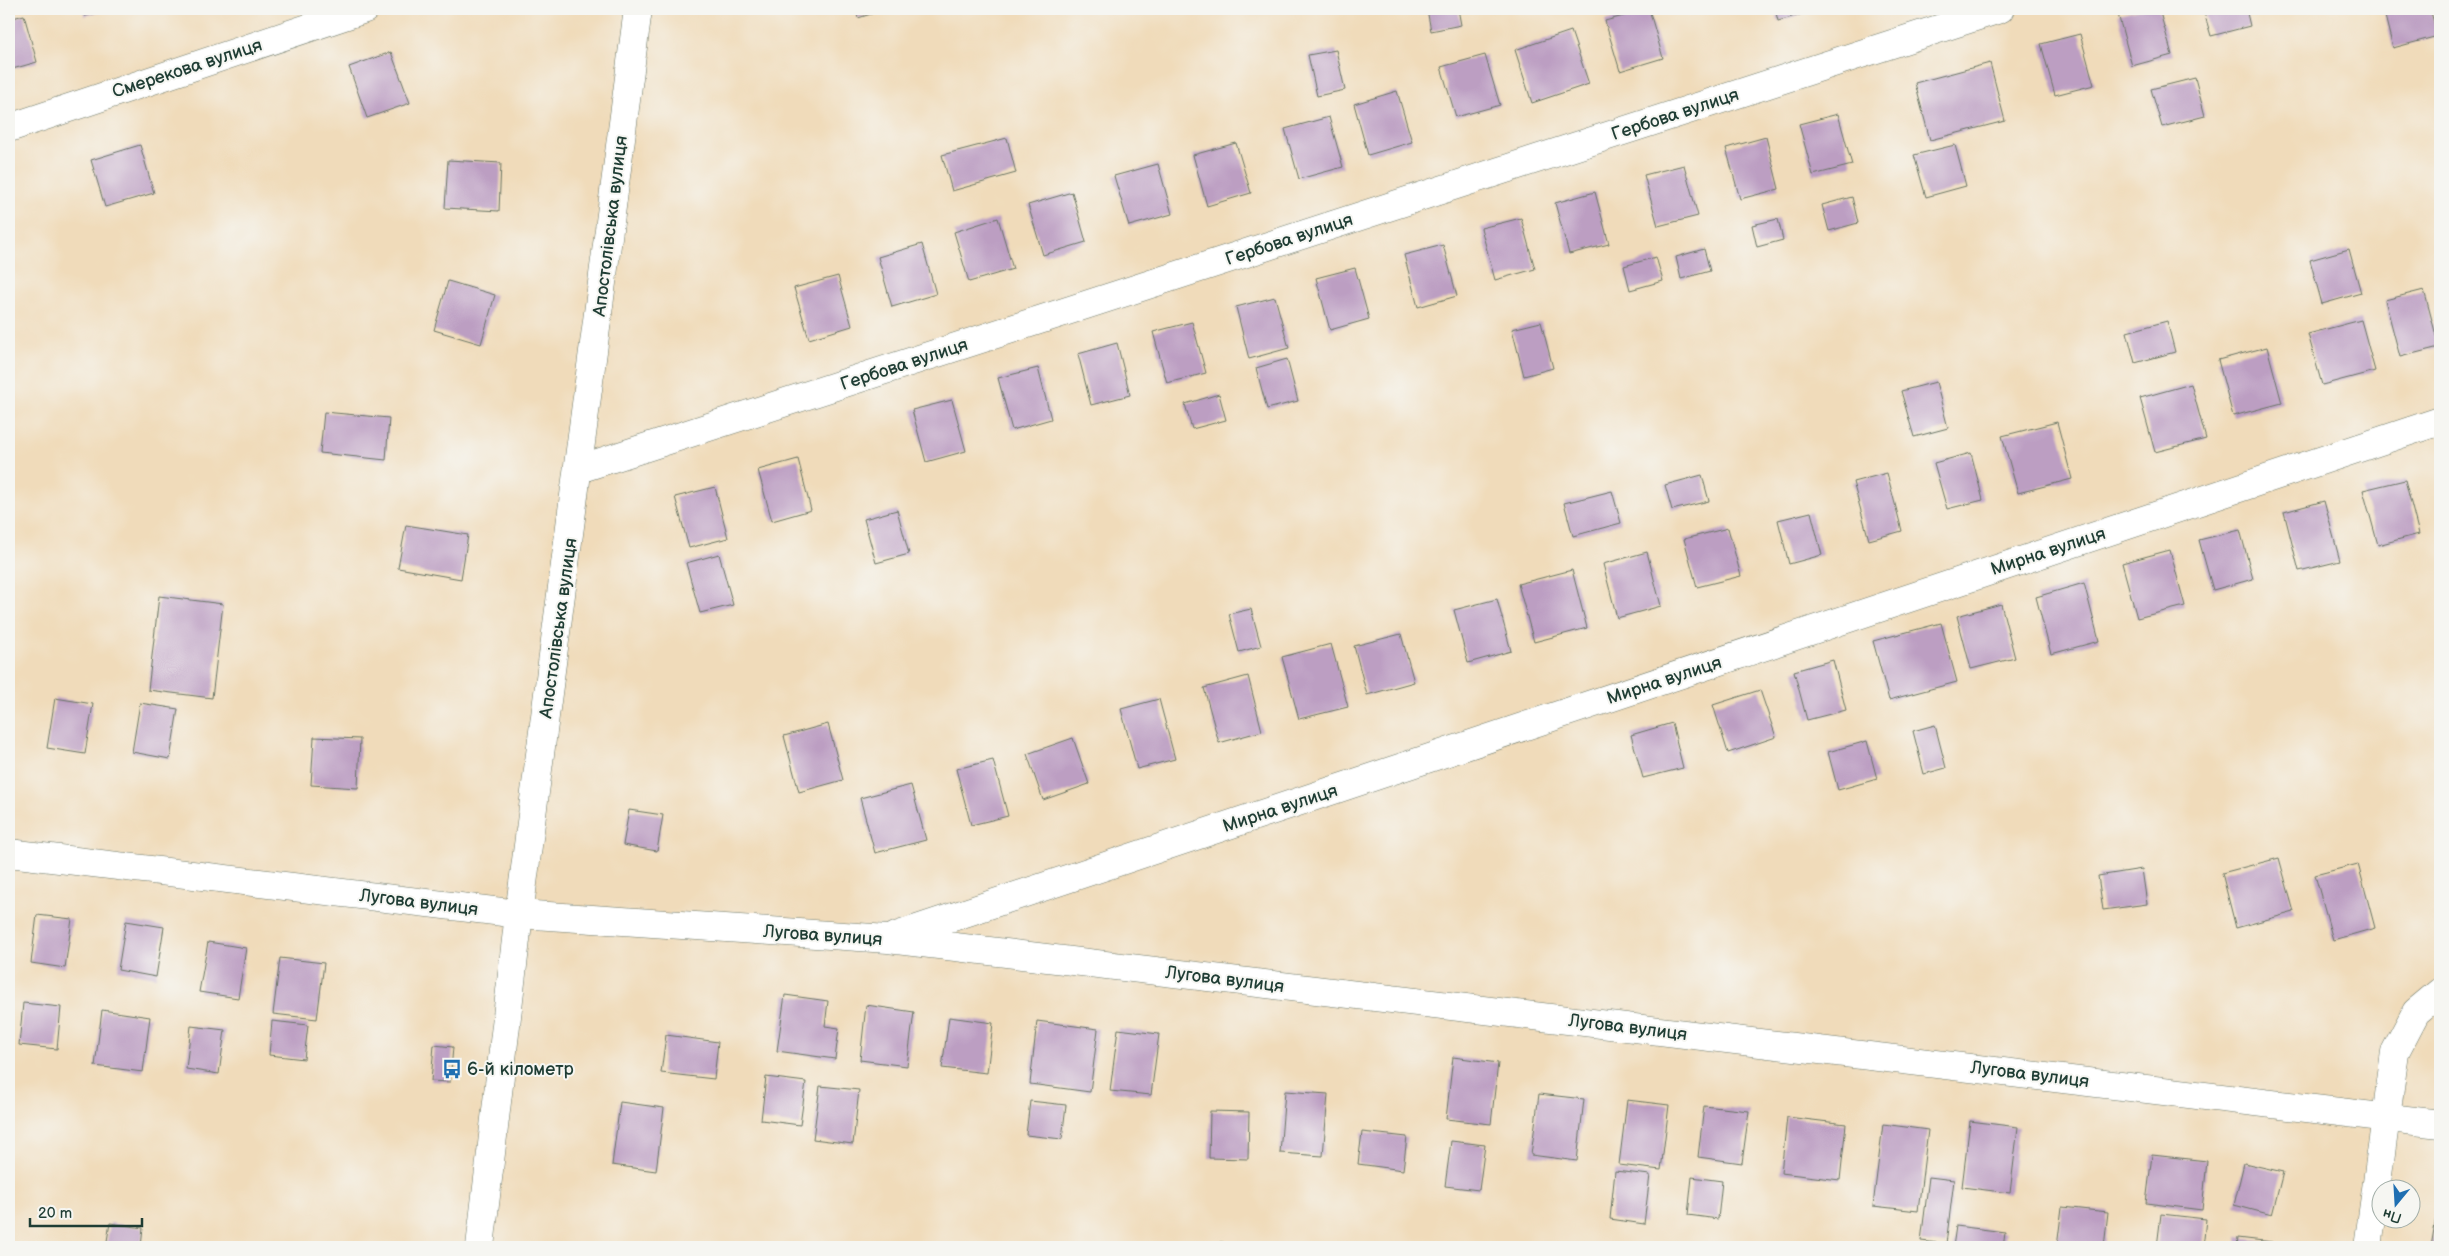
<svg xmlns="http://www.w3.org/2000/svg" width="2449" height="1256" viewBox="0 0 2449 1256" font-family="'Balsamiq Sans',sans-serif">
  <rect width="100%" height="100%" fill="#f6f6f2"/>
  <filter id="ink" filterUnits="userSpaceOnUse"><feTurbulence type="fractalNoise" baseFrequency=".02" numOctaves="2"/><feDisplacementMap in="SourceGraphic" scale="10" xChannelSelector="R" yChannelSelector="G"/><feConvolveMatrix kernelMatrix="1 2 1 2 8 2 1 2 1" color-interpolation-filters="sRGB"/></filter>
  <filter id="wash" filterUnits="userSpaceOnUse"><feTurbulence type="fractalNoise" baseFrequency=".0096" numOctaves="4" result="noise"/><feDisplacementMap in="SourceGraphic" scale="20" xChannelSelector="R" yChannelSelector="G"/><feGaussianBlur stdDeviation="1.12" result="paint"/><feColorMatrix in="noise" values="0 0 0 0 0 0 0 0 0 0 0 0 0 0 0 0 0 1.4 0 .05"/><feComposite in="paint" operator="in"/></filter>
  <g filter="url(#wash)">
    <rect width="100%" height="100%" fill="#f0dbba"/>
    <g id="blocks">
      <path fill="#bc9ec2" d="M83 9H111L85 16Z
        M856 9H887L858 18Z
        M1427 9H1458L1461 25 1431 31Z
        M1649 9 1663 58 1620 71 1605 21Z
        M1775 9H1820L1778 21Z
        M2139 9H2159L2172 55 2132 66 2118 14Z
        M2203 9H2246L2250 26 2211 36Z
        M2397 9H2430L2438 36 2393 48 2384 12Z
        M24 15 37 62 9 70V19Z
        M1571 31 1589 84 1532 103 1515 50Z
        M2080 34 2094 85 2055 95 2041 44Z
        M1336 50 1345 90 1317 96 1308 55Z
        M391 52 410 103 367 118 349 67Z
        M1485 55 1500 105 1456 117 1441 67Z
        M1990 63 2005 121 1930 140 1915 83Z
        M2195 78 2205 116 2162 127 2151 89Z
        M1397 91 1412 142 1368 155 1354 104Z
        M1838 114 1852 165 1813 175 1799 124Z
        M1329 117 1343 167 1299 179 1285 129Z
        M1766 137 1779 189 1740 199 1726 148Z
        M1007 138 1016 173 952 191 942 155Z
        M1236 143 1251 193 1207 206 1193 155Z
        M140 145 154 193 105 207 91 160Z
        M1955 145 1966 186 1926 197 1914 155Z
        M448 160 501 163 499 211 445 208Z
        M1158 164 1172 214 1129 226 1114 176Z
        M1684 165 1698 216 1658 226 1644 175Z
        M1072 192 1086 242 1043 255 1028 205Z
        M1595 192 1609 244 1569 254 1555 203Z
        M1852 197 1858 223 1829 231 1822 205Z
        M998 218 1013 269 969 282 954 232Z
        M1521 218 1535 269 1495 280 1481 228Z
        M1778 219 1783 240 1757 247 1752 225Z
        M922 244 936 294 892 307 878 257Z
        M1443 245 1457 296 1418 307 1404 255Z
        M1704 249 1710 271 1681 279 1676 257Z
        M2349 249 2361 293 2322 304 2310 260Z
        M1656 257 1663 281 1630 290 1624 266Z
        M1355 268 1369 319 1330 330 1316 278Z
        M838 276 852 326 809 339 794 288Z
        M448 281 495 295 481 344 434 330Z
        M2424 290 2439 347 2400 357 2385 300Z
        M1275 297 1289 348 1249 359 1236 307Z
        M2361 320 2375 371 2322 385 2308 334Z
        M2167 321 2175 352 2135 363 2127 332Z
        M1192 322 1206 373 1167 383 1153 332Z
        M1541 322 1553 368 1524 376 1512 329Z
        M1117 343 1130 395 1091 405 1078 354Z
        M2267 347 2282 403 2233 416 2218 360Z
        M1287 359 1298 401 1267 409 1256 368Z
        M1038 368 1051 419 1012 430 998 378Z
        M1936 382 1948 428 1914 437 1901 391Z
        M2191 384 2206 439 2155 452 2140 398Z
        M1219 394 1226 420 1192 429 1185 404Z
        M952 400 966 451 926 462 912 410Z
        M324 412 389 418 386 460 320 453Z
        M2057 422 2072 479 2018 493 2002 436Z
        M1971 453 1983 500 1947 509 1934 463Z
        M798 459 811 510 772 521 758 470Z
        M1887 473 1902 531 1869 540 1853 482Z
        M1702 475 1709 501 1672 510 1665 485Z
        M2405 480 2419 534 2378 545 2363 490Z
        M715 487 728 538 689 548 675 497Z
        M1612 491 1621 523 1573 536 1564 503Z
        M2324 501 2340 561 2299 571 2284 512Z
        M897 510 909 554 876 563 864 519Z
        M1811 512 1822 555 1789 564 1778 520Z
        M406 525 468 535 461 579 398 568Z
        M1728 528 1741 576 1697 587 1684 539Z
        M2240 530 2253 579 2213 590 2199 540Z
        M2170 550 2185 606 2137 618 2122 563Z
        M1647 552 1661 606 1617 618 1603 564Z
        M719 554 733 605 700 613 686 563Z
        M1572 570 1587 628 1534 642 1518 584Z
        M2084 583 2099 641 2051 654 2036 597Z
        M159 596 223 604 212 698 148 690Z
        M1497 599 1511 651 1468 663 1454 610Z
        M2001 604 2015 658 1971 669 1957 616Z
        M1251 609 1261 646 1239 652 1229 614Z
        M1941 623 1957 682 1889 700 1873 641Z
        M1401 634 1414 682 1367 695 1354 646Z
        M1331 644 1348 707 1299 719 1282 657Z
        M1833 660 1846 710 1807 720 1794 671Z
        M1248 676 1262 731 1219 743 1204 688Z
        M1760 690 1776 737 1728 753 1713 705Z
        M55 698 93 704 85 754 47 748Z
        M1159 699 1175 759 1137 769 1121 709Z
        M140 703 178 709 170 759 132 752Z
        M1672 723 1683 768 1643 778 1631 735Z
        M828 724 843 780 799 792 784 736Z
        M1935 725 1946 768 1924 774 1913 731Z
        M314 737 360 739 358 788 311 785Z
        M1073 738 1089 784 1043 800 1027 754Z
        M1867 741 1877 779 1838 790 1828 752Z
        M993 760 1008 816 971 825 956 769Z
        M911 785 926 840 875 853 860 798Z
        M629 810 663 815 657 851 623 845Z
        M2279 858 2294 912 2236 928 2222 873Z
        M2358 864 2375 928 2333 940 2315 875Z
        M2142 869 2147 904 2103 910 2098 876Z
        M37 915 72 919 65 968 31 963Z
        M126 921 164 927 156 977 118 970Z
        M208 942 246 948 238 998 199 992Z
        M280 958 324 963 317 1019 273 1014Z
        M785 995 828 1001 825 1026 839 1028 835 1059 777 1051Z
        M23 1003 61 1007 57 1049 19 1045Z
        M866 1005 914 1012 907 1066 860 1060Z
        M102 1010 150 1017 143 1072 95 1066Z
        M949 1017 993 1023 987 1073 942 1068Z
        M272 1021 308 1025 304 1059 269 1055Z
        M1037 1021 1098 1029 1090 1092 1030 1084Z
        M191 1026 225 1030 219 1074 186 1069Z
        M1118 1029 1159 1034 1151 1095 1110 1091Z
        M666 1035 718 1042 714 1079 661 1073Z
        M434 1045 453 1047 450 1082 431 1081Z
        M1453 1057 1498 1063 1491 1124 1446 1119Z
        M766 1077 806 1082 800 1125 761 1120Z
        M820 1086 859 1090 853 1144 813 1139Z
        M1285 1091 1328 1094 1323 1156 1280 1153Z
        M1539 1094 1584 1099 1577 1161 1531 1155Z
        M1627 1100 1669 1105 1661 1170 1619 1165Z
        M1030 1101 1066 1105 1062 1139 1026 1135Z
        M620 1102 664 1108 656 1171 612 1165Z
        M1704 1106 1749 1111 1742 1163 1698 1157Z
        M1210 1111 1249 1112 1248 1159 1209 1158Z
        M1787 1117 1846 1124 1840 1180 1781 1173Z
        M1970 1121 2018 1127 2010 1193 1962 1187Z
        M1883 1124 1928 1130 1918 1211 1873 1206Z
        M1362 1132 1407 1137 1403 1170 1358 1164Z
        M1451 1141 1485 1145 1479 1190 1445 1186Z
        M2152 1155 2207 1161 2202 1210 2146 1203Z
        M2244 1163 2283 1172 2272 1215 2234 1205Z
        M1615 1171 1650 1175 1644 1224 1610 1219Z
        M1692 1177 1722 1181 1718 1219 1688 1215Z
        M1929 1177 1954 1180 1946 1244 1921 1241Z
        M2062 1207 2108 1212 2104 1247H2057Z
        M2161 1214 2206 1219 2203 1247H2157Z
        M2436 1217H2440V1247H2431Z
        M110 1223 143 1228 141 1247H106Z
        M1956 1226 2005 1232 2003 1247H1953Z
        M2238 1238 2272 1242V1247H2237Z
        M1220 1242 1256 1246V1247H1220Z"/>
    </g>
  </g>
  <g filter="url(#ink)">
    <use href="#blocks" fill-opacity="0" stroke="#687463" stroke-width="1"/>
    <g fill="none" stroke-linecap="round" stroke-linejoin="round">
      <defs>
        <path id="minor" d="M9 128 365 9
          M579 469 2000 9
          M9 853 519 914 888 939 2440 1124
          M896 936 2440 421
          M2368 1247 2395 1052 2416 1012 2440 992"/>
        <path id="tertiary" d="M480 1247 519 914 638 9"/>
      </defs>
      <use href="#minor" stroke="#687463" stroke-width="29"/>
      <use href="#tertiary" stroke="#687463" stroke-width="29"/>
      <use href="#minor" stroke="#fff" stroke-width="28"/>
      <use href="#tertiary" stroke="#fff" stroke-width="28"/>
    </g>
  </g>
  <defs>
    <symbol id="bus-bare" viewBox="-9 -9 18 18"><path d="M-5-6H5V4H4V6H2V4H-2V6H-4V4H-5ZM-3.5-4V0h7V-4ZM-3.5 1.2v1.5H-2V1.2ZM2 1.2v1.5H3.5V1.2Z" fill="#1f6fb2" stroke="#f6f6f2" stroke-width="2.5" paint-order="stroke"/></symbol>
  </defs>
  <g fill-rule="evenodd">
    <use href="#bus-bare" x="438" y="1055" width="28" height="28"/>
  </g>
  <g text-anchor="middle" stroke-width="4" stroke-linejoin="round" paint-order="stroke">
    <g font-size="18" fill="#1f3d34" stroke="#f6f6f2">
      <text transform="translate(187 68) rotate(-18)" y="6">Смерекова вулиця</text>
      <text transform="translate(1675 114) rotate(-18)" y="6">Гербова вулиця</text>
      <text transform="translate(610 226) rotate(-83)" y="6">Апостолівська вулиця</text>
      <text transform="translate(1289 239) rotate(-18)" y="6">Гербова вулиця</text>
      <text transform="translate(904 364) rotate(-18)" y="6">Гербова вулиця</text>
      <text transform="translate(2048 551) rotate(-18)" y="6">Мирна вулиця</text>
      <text transform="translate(558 628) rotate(-82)" y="6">Апостолівська вулиця</text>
      <text transform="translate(1664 680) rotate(-18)" y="6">Мирна вулиця</text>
      <text transform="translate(1280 808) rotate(-18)" y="6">Мирна вулиця</text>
      <text transform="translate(419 902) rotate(7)" y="6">Лугова вулиця</text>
      <text transform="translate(823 935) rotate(4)" y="6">Лугова вулиця</text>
      <text transform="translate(1225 979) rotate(7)" y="6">Лугова вулиця</text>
      <text transform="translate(1628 1027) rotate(7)" y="6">Лугова вулиця</text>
      <text transform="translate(2030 1074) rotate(7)" y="6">Лугова вулиця</text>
    </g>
    <g font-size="18" fill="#1f3d34" stroke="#f6f6f2" text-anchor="start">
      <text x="467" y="1075">6-й кілометр</text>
    </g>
  </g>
  <rect width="2449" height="1256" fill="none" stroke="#f6f6f2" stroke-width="30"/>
  <g transform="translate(2396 1204) rotate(198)"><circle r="24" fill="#f6f6f2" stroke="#a0aca6"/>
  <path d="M0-4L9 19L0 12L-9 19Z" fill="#1f6fb2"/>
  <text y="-8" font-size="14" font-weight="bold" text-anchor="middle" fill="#1f3d34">Пн</text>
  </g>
  <path d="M30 1218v8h112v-8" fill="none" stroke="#1f3d34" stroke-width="2.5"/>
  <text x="38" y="1218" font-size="15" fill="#1f3d34" stroke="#f6f6f2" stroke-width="4" paint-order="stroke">20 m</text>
</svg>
